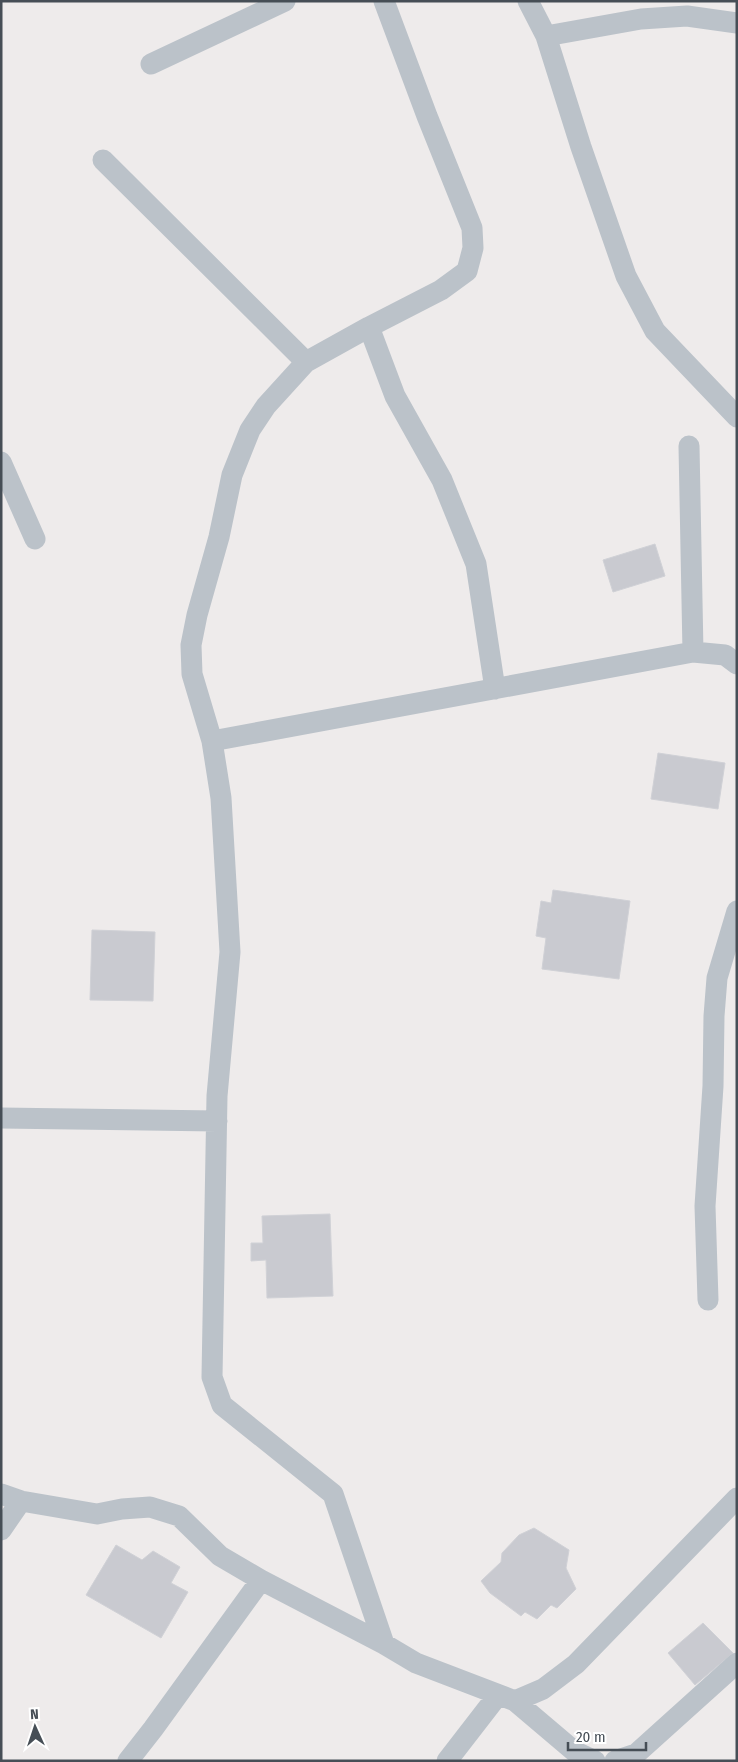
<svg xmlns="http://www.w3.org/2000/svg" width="738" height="1762" viewBox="0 0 738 1762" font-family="'Fira Sans Condensed',sans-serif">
  <rect width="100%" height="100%" fill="#eeebeb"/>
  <path fill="#c9cad0" stroke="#d0d1d6" d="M655 544 665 576 613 592 603 560Z
    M658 753 725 763 718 809 651 799Z
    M553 890 630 901 619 979 542 969 546 938 536 936 541 901 551 903Z
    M92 930 155 932 153 1001 90 1000Z
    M330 1214 333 1296 267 1298 266 1260 251 1261V1243H263L262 1216Z
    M534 1528 569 1550 566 1568 576 1589 557 1608 551 1605 537 1619 525 1612 521 1616 490 1593 481 1581 501 1562 502 1553 519 1535Z
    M116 1545 142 1560 153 1551 180 1567 171 1583 188 1592 161 1638 86 1595Z
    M703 1623 733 1653 695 1685 668 1653Z"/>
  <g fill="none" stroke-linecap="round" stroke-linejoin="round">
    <path stroke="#bbc2c9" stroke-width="21" d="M384 1 427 116 472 228 473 248 467 271 441 290 369 327 306 362 266 406 250 430 232 475 219 537 197 615 191 645 192 674 212 741 221 798 230 952 217 1096 212 1377 222 1405 333 1494 384 1644
      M528 1 546 36 581 147 626 276 655 331 737 417
      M546 36 641 19 687 16 737 23
      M151 64 285 1
      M103 160 306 362
      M369 327 395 396 442 480 476 564 495 689
      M689 446 693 652
      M1 462 35 539
      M212 741 693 652 725 655 737 664
      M1 1118 217 1121
      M708 1300 705 1206 713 1086 714 1016 717 978 737 911
      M1 1494 21 1501 97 1514 122 1509 150 1507 179 1516 220 1556 261 1580 384 1644 416 1663 515 1701 574 1751 595 1761
      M1 1530 21 1501
      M515 1701 543 1689 576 1664 737 1498
      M128 1761 153 1729 261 1580
      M447 1761 498 1695
      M615 1761 636 1754 737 1663"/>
  </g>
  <rect width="738" height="1762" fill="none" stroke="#464e56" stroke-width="5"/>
  <g transform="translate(35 1727) rotate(357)" stroke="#ffffff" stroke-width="4" paint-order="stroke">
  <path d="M0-4L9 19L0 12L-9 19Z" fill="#464e56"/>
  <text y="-8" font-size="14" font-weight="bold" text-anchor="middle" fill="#464e56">N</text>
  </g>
  <path d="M568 1742v8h78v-8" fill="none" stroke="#464e56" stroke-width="2.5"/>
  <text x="576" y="1742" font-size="15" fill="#464e56" stroke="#ffffff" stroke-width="4" paint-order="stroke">20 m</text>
</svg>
